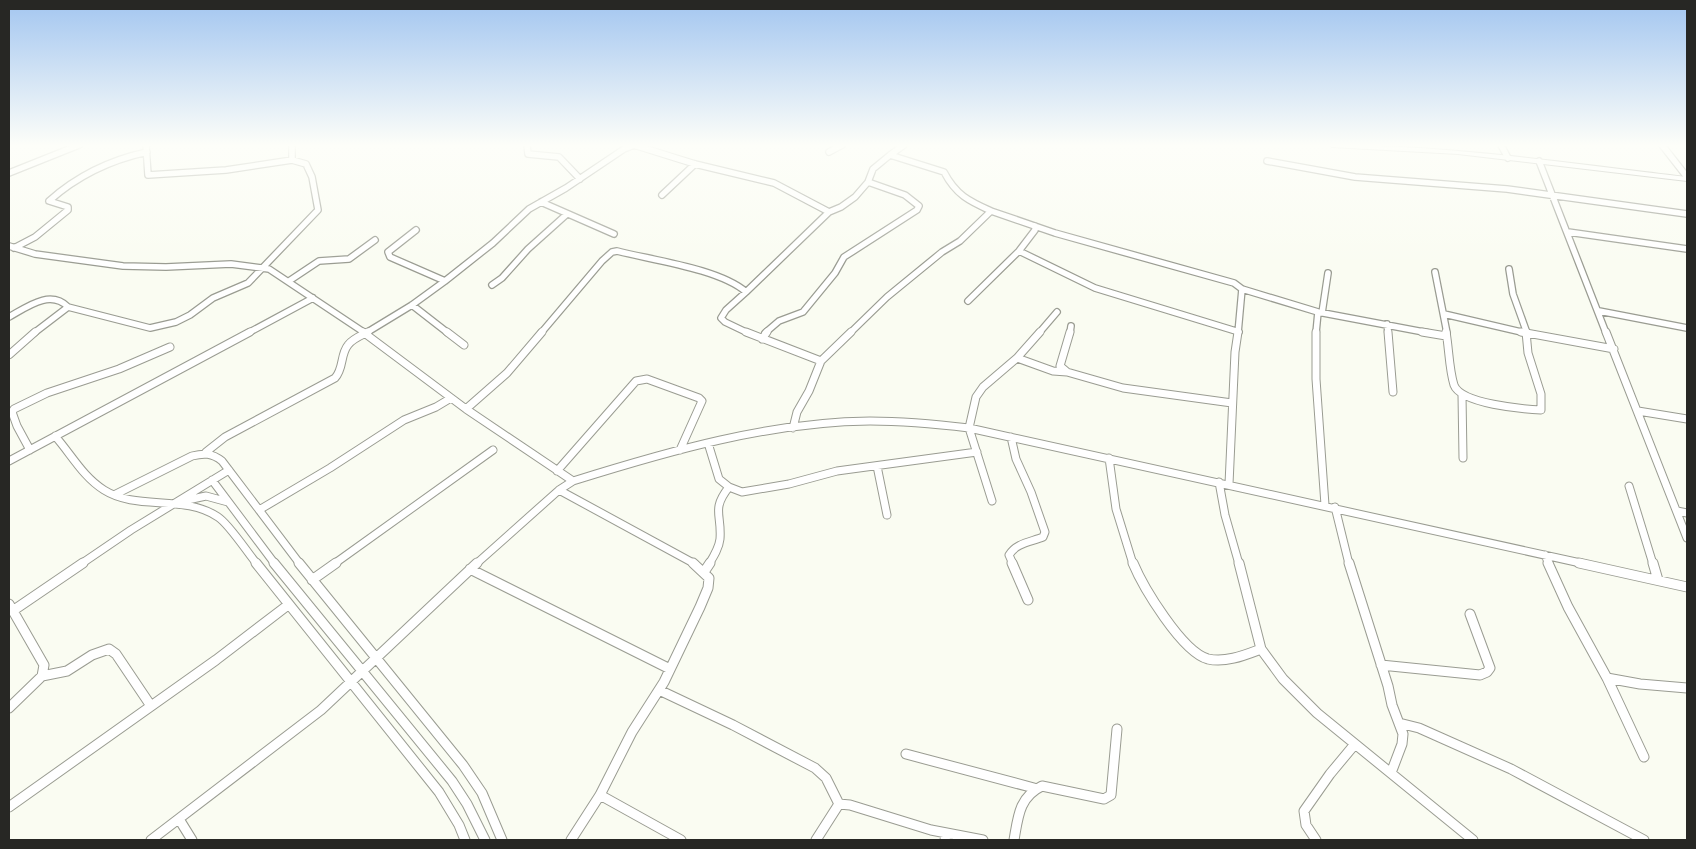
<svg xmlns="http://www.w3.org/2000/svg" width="1696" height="849" viewBox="0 0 1696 849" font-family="Raleway,sans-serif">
  <rect width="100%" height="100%" fill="#fafcf2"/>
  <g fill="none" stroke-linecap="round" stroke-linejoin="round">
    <defs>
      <path id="minor-far2" d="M292 145V160
        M527 145 528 154 559 157 580 179
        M634 145 695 164 774 183 829 212 841 207 855 197 868 182 873 169 890 155
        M904 145 890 155 944 172C956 195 969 201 991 211
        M1501 145 1508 158
        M1662 145 1687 177
        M829 152 842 145
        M1267 161 1355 177 1507 189 1687 214
        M1539 161 1606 333
        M9 173 79 145
        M662 195 695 164
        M541 202 614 234
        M416 230 388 252 390 257 445 281
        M1568 232 1687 249
        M9 246 35 254 123 266 166 267 231 264 269 269 365 333
        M14 248 35 237 68 210V207L49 201C77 176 110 160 147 152
        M1019 251 1095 288 1239 332
        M1509 269 1513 294 1527 333
        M1435 272 1447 333
        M289 281 319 261 349 259 375 240
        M492 285 502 278 528 249 567 214
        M746 292 829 212
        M968 301 1019 251 1035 230V226
        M412 305 448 333
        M68 307 150 328 176 322 190 315 213 298 248 283 318 210 312 177 306 164 292 160 226 170 148 175 146 145
        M1599 311 1687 328
        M1322 313 1328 273
        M1444 314 1526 333
        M9 317C27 307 50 289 68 307L34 333
        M1387 324 1388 333
        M248 333 313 298
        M366 333 412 305 445 281 493 243 529 209 566 188 624 149 634 145
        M541 333 602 261 612 252 617 251C652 260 720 269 746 292L726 310 721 318 725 322 748 333
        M765 333 779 321 803 312 835 273 844 257 917 210 919 206 905 195 868 182
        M850 333 887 297 942 252 960 241 991 211 1055 233 1234 283 1242 289 1318 312 1429 333
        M1039 333 1057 312
        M1070 333 1071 326
        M1238 333 1242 289
        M1316 333 1318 312"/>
      <path id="minor-far1" d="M363 332 466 409 573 481
        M447 332 464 345
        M746 332 821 361
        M1070 332 1060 366 1067 372 1123 388 1232 403
        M1316 332V379L1325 505
        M1388 332 1393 392
        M1422 332 1446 336
        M1446 332C1449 348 1449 369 1454 385 1461 404 1523 409 1541 410V394L1528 353 1526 332
        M1521 332 1614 349
        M1606 332 1687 538
        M762 339 767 332
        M9 355 35 332
        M1017 358 1053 371 1067 372
        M1462 395 1463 458
        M466 409 507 373 542 332
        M1638 411 1687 419
        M793 428 797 412 809 391 821 361 851 332
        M55 436C71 454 83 477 104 490 137 511 184 494 218 517 229 524 247 552 257 564
        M1011 437 1016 459 1031 492 1045 532 1043 537C1031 542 1016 543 1009 555L1013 564
        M708 443 719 479 729 487 742 492 789 484 837 471 977 452
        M30 450 17 426 12 412 14 409 47 393 119 369 170 347
        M206 452 225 437 335 378C344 368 340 355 348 345 352 339 362 335 368 332
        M1109 458 1116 509 1133 564
        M9 461 250 332
        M877 466 887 515
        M557 471 636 381 647 379 699 398 702 401 680 450
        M212 480 275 564
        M1219 482 1225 515 1239 564
        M1229 484 1235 352 1238 332
        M1629 486 1653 564
        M559 490 695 564
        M116 494 192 456C204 453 212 453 222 461L300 564
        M183 501 206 496 228 502
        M992 501 969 428 976 397 983 387 1017 358 1040 332
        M1335 507 1349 564
        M259 510 330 468 404 420 436 407 451 398
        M1677 511 1687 513
        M1545 555 1549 564
        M81 564 131 530 229 470
        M334 564 493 450
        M476 564 559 490 573 481C669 451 769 422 870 421 904 421 936 424 969 428L1585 564
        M709 564C714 556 719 548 720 539 722 514 711 510 729 487"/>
      <path id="minor" d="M256 563 439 792 459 825 465 840
        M274 563 452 781 467 804 485 840
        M299 563 463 765 482 793 502 840
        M1012 563 1028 600
        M1133 563C1143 587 1182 652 1208 659 1226 663 1245 655 1261 649
        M1239 563 1261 649 1283 679 1317 713 1473 840
        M1349 563 1388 686 1392 705 1403 734 1402 744 1391 773
        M1548 563 1568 607 1607 678 1640 684 1687 688
        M1579 563 1687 587
        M1653 563 1658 580
        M470 569 670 669
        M704 572 710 563
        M312 580 336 563
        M9 604 44 665 42 676 9 708
        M14 610 83 563
        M1381 665 1480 675 1487 672 1490 668 1470 614
        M42 676 67 671 92 655 109 649 116 654 151 706
        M1607 678 1644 757
        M659 690 733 725 815 768 826 778 839 804
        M1399 723 1419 728 1511 769 1644 840
        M906 754 1034 788
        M600 795 681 840
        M839 804 850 805 931 830 983 840
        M9 807 216 660 288 605
        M179 819 192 840
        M151 840 321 710 477 563
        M571 840 600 795 632 732 664 682 700 607 708 588 709 578 693 563
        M816 840 839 804
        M945 840 946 833
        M1014 840C1018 817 1019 797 1042 786L1104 799 1111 795 1117 729
        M1316 840 1306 825 1304 811 1330 774 1355 744"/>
      <path id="tertiary" d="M1329 145C1449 145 1568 163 1687 177V181L1458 154 1332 147Z"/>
    </defs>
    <use href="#minor-far2" stroke="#9a9c92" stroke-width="8"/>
    <use href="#minor-far1" stroke="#9a9c92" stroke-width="9"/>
    <use href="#minor" stroke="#9a9c92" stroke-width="11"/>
    <use href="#tertiary" stroke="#9a9c92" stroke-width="2"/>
    <use href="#minor-far2" stroke="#fff" stroke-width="5.5"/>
    <use href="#minor-far1" stroke="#fff" stroke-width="7"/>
    <use href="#minor" stroke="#fff" stroke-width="9"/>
    <use href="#tertiary" fill="#fff" fill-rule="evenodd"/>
  </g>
  <linearGradient id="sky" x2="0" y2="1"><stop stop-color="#a3c6f0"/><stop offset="0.55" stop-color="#fdfef9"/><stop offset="1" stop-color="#fdfef9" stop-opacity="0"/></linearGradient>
  <rect width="1696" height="264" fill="url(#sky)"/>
  <rect width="1696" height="849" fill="none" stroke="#272724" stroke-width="20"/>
</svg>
